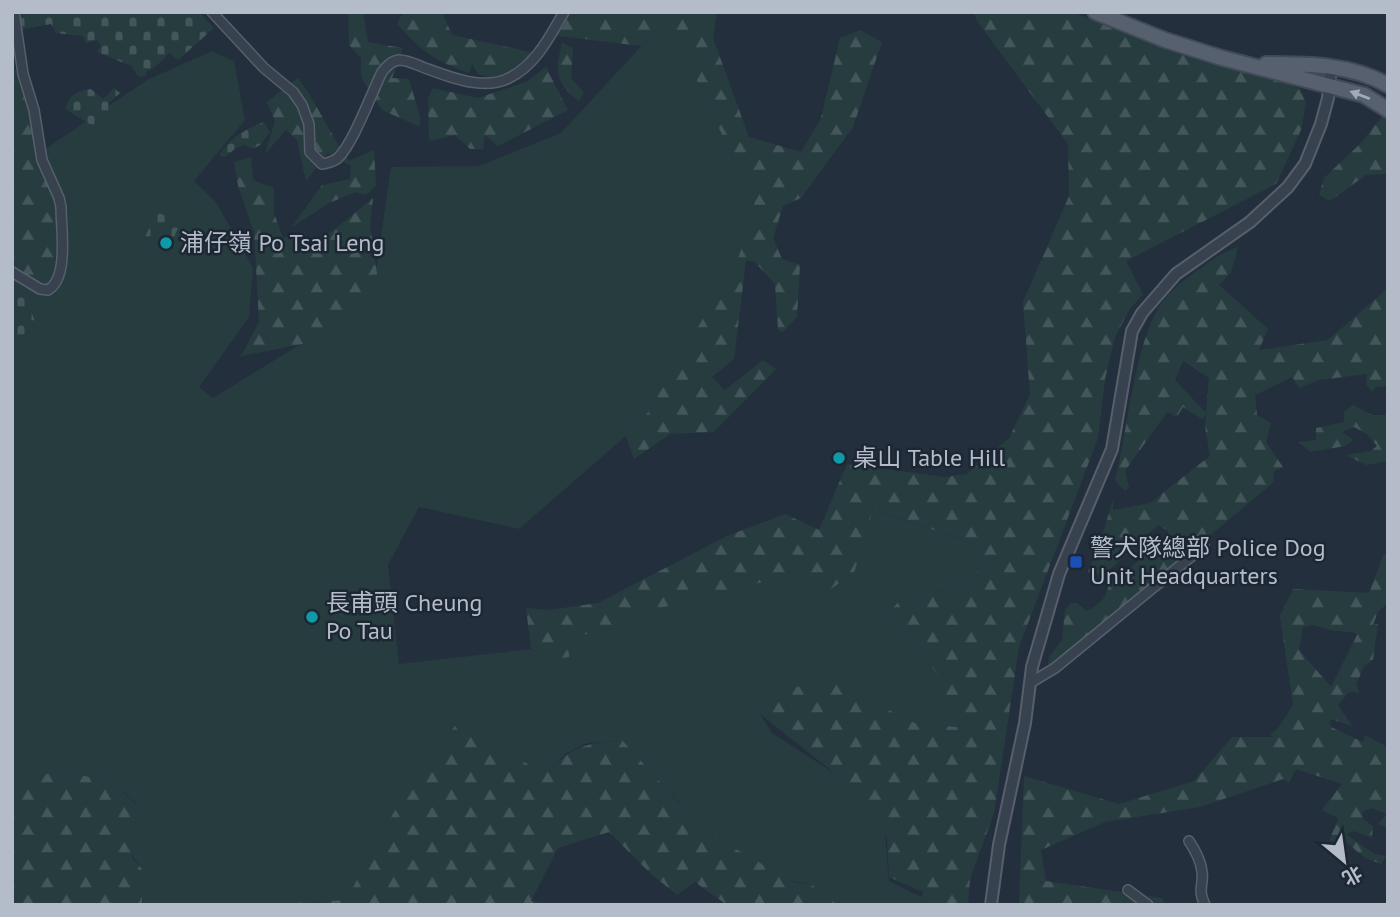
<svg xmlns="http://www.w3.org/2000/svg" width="1400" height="917" viewBox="0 0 1400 917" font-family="'PT Sans','Noto Sans SC',sans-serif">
  <defs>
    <pattern id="forest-firs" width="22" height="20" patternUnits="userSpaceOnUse" patternTransform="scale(1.75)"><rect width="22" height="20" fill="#263c3f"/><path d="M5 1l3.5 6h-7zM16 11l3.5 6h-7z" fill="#435659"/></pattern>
    <pattern id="cemetery-stones" width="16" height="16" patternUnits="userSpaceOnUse" patternTransform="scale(1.75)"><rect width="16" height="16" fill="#263c3f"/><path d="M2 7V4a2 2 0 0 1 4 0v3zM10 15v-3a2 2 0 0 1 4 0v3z" fill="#435659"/></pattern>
  </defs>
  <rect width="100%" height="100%" fill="#242f3e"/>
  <path fill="#263c3f" d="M668 17 756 208 740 257 642 422 519 529 419 507 388 565 399 664 531 649 546 657 570 640 872 510 985 547 970 590 908 593 889 612 937 674 962 727 919 725 858 695 760 714 772 733 837 775 885 835 889 881 923 898 919 905H829L811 884C739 879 669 791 623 741L587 743 565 754 546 773 414 825 346 900 257 905H142L140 867 132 855 137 804 108 779 52 772 12 787V273L40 289 54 286 61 223 41 152 147 80 212 51 234 61 245 120 194 181 216 202 253 268 249 317 199 387 213 398 304 342 375 277 391 167 479 166 561 133Z"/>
  <path fill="url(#forest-firs)" fill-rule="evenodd" d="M348 12H363L368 42 403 48 392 78 409 79 420 117V127L382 110 361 77V58L349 45Z
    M403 12H442L452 35 531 52 510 84 478 74 472 64 469 73C434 61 422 51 397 24Z
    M562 12H717L713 38 749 137 801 152 821 118 840 38 860 30 882 42 853 127 801 198 783 206 773 238 782 259 800 265 797 317 782 333 778 329 775 284 754 261H746L734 359 712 377 725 390 763 360 776 369 714 432 670 434 634 459 626 436 642 422 737 261 756 208 668 18 641 46 551 35Z
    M974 12H1072L1167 50 1205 62 1253 71 1301 89 1306 104 1301 130 1276 184 1126 261 1143 294 1129 310 1115 337 1105 379 1098 438 1019 647 994 813 970 879 968 905H919L923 892 889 877 887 839 837 775 760 714 770 694 827 679 919 725 961 727 937 674 889 612 907 593 970 590 985 547 873 510 854 573 828 591 791 575 656 609 570 640 569 657 550 660 531 649 526 608 548 610 598 603 727 536 785 514 819 530 847 464 945 477 967 474 1009 438 1030 394 1023 302 1069 196 1068 144 977 21Z
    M562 43 573 48 571 78 584 92 579 101C555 83 555 72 562 43Z
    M12 55 14 66 34 110 59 198 54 286 27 280 12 279Z
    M546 67 568 110 498 146 485 135 483 149H470L455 135 429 141 428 98 433 88 478 98 526 82Z
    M298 78C317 103 330 134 349 161L374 150 376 186 366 195 356 192 329 203 292 227 322 185 350 179 351 166 328 153 306 181 297 140 286 130 265 154 275 121 267 102Z
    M1383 115 1388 117V174L1366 175 1330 201 1319 195 1324 178 1361 143Z
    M251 157 253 180 274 188V213L283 238 305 231 306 249 339 226 373 198 370 226 379 287 322 340 241 356 259 322 254 232 238 186 234 162Z
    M1238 247 1231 272 1219 285 1268 329 1259 350 1328 340 1388 288V388L1387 386 1375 387 1372 392 1366 384 1367 374 1319 380 1299 388 1292 377 1255 395 1257 415 1271 423 1266 442 1283 467 1273 472 1274 482 1057 663 1048 664 1049 657 1062 640 1065 610 1071 603H1077L1086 611C1100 605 1108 597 1109 581L1116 582 1150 549 1166 543 1168 531 1158 525 1103 576 1088 572 1099 546 1113 500V510L1150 503 1210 456 1205 427 1206 415 1202 419 1183 407 1177 417 1167 412 1125 471 1129 487 1125 491 1115 480C1128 431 1134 344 1161 304 1171 290 1187 277 1201 268 1213 259 1223 252 1238 247ZM1183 361 1209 378 1206 413 1175 380Z
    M1353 405 1372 415H1388V461L1366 465 1346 455 1371 451 1377 446 1367 434 1354 427 1342 432 1354 440 1345 446 1310 452 1299 442 1316 440V428L1344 422V412Z
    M1388 552V602L1378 612 1373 625 1378 624 1373 660 1364 666 1356 685 1359 690 1358 694 1355 692H1349L1338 705 1352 726 1330 719 1331 727 1363 742 1365 735 1388 747V828L1378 824 1387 814 1371 808 1362 812 1363 819 1373 826 1372 838 1354 831 1346 834 1374 854 1386 856 1381 864 1365 858 1346 842 1329 841 1338 818 1322 810 1342 784 1296 769 1289 783 1283 779 1200 807 1105 822 1041 850 1046 881 1162 898 1166 905H1019L1024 776 1119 804 1194 781 1232 737H1274L1270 735 1278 728 1293 705 1280 616 1293 589 1369 593 1383 556ZM1313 625 1330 630 1358 633 1331 687 1299 650 1303 627Z
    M455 726 545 773C575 746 583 743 623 741L678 802 727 844 795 883 811 884 837 905H727L695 882 677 895 650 873 609 832 558 848 531 901 560 905H257L346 900 412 779Z
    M52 772 108 779 137 805 132 858 142 869V905H12V787Z"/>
  <path fill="url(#cemetery-stones)" d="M18 12H199L214 28 178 60 169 53 154 68 147 71 146 76 139 77 131 66 97 52 101 46 97 40 86 43 83 36 56 33 51 24 20 30Z
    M114 88 120 93 109 103 107 118 93 126 65 109C70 95 76 91 91 89L103 99Z
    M264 122 270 132 260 145 253 149 244 145 236 148 225 157 219 155C230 138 245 129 264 122Z
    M157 212 180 223 175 235V252L145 237Z
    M12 272H16L38 329 12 343Z"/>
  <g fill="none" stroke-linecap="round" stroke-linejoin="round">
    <defs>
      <path id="minor" d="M212 12 264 68 293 92 302 105 309 124 310 152 322 164C328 163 333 162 338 158 354 142 371 94 382 72 387 66 391 61 399 60 408 60 417 65 425 68 449 77 484 91 509 78 536 65 550 36 564 12
        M12 272 40 289 48 290C69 278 61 229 61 207L59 198 42 160 34 110 23 74 14 12
        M1030 683 1055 668 1204 546
        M1189 841C1195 850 1201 860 1202 872 1204 886 1197 888 1205 905
        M1128 890 1148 905"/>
      <path id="tertiary" d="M991 905 999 845 1025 723 1032 667 1059 574 1112 449 1132 331 1142 313 1176 274 1250 222 1288 187 1305 164 1321 124 1328 98 1331 67"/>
      <path id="primary" d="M1095 12 1165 40 1222 58 1364 95 1388 110
        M1266 64C1309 64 1350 64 1388 85"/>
    </defs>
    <use href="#minor" stroke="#565f6c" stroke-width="12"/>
    <use href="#tertiary" stroke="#565f6c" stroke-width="14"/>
    <use href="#primary" stroke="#414a57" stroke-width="18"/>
    <use href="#minor" stroke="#38414e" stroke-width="9"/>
    <use href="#tertiary" stroke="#38414e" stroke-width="10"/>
    <use href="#primary" stroke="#56606e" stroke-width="14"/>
  </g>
  <defs><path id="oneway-solid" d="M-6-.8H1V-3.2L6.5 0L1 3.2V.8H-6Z" transform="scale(1.75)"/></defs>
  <use fill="#a1aab7" href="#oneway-solid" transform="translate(1360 95) rotate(-159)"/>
  <g fill="#0f9aa8" stroke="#1d2633" stroke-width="2.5">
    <circle cx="166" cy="243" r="7"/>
    <circle cx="839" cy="458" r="7"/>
    <circle cx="312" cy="617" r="7"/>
  </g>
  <rect fill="#1a4fb4" stroke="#1d2633" stroke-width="2.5" x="1069" y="555" width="14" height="14" rx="3.5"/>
  <g text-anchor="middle" stroke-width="5" stroke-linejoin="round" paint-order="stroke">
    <g font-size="24" fill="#b4bcc9" stroke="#1d2633" text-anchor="start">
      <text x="180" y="251">浦仔嶺 Po Tsai Leng</text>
      <text x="853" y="466">桌山 Table Hill</text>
      <text x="1090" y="556">警犬隊總部 Police Dog<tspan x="1090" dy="28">Unit Headquarters</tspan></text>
      <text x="326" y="611">長甫頭 Cheung<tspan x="326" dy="28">Po Tau</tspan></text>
    </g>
  </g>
  <rect width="1400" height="917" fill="none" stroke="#b4bcc9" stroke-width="28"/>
  <g transform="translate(1344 861) rotate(151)" stroke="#1d2633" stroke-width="5" paint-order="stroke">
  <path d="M0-5L12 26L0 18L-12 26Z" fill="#b4bcc9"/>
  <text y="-10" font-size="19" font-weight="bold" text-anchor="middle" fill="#b4bcc9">北</text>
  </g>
</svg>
